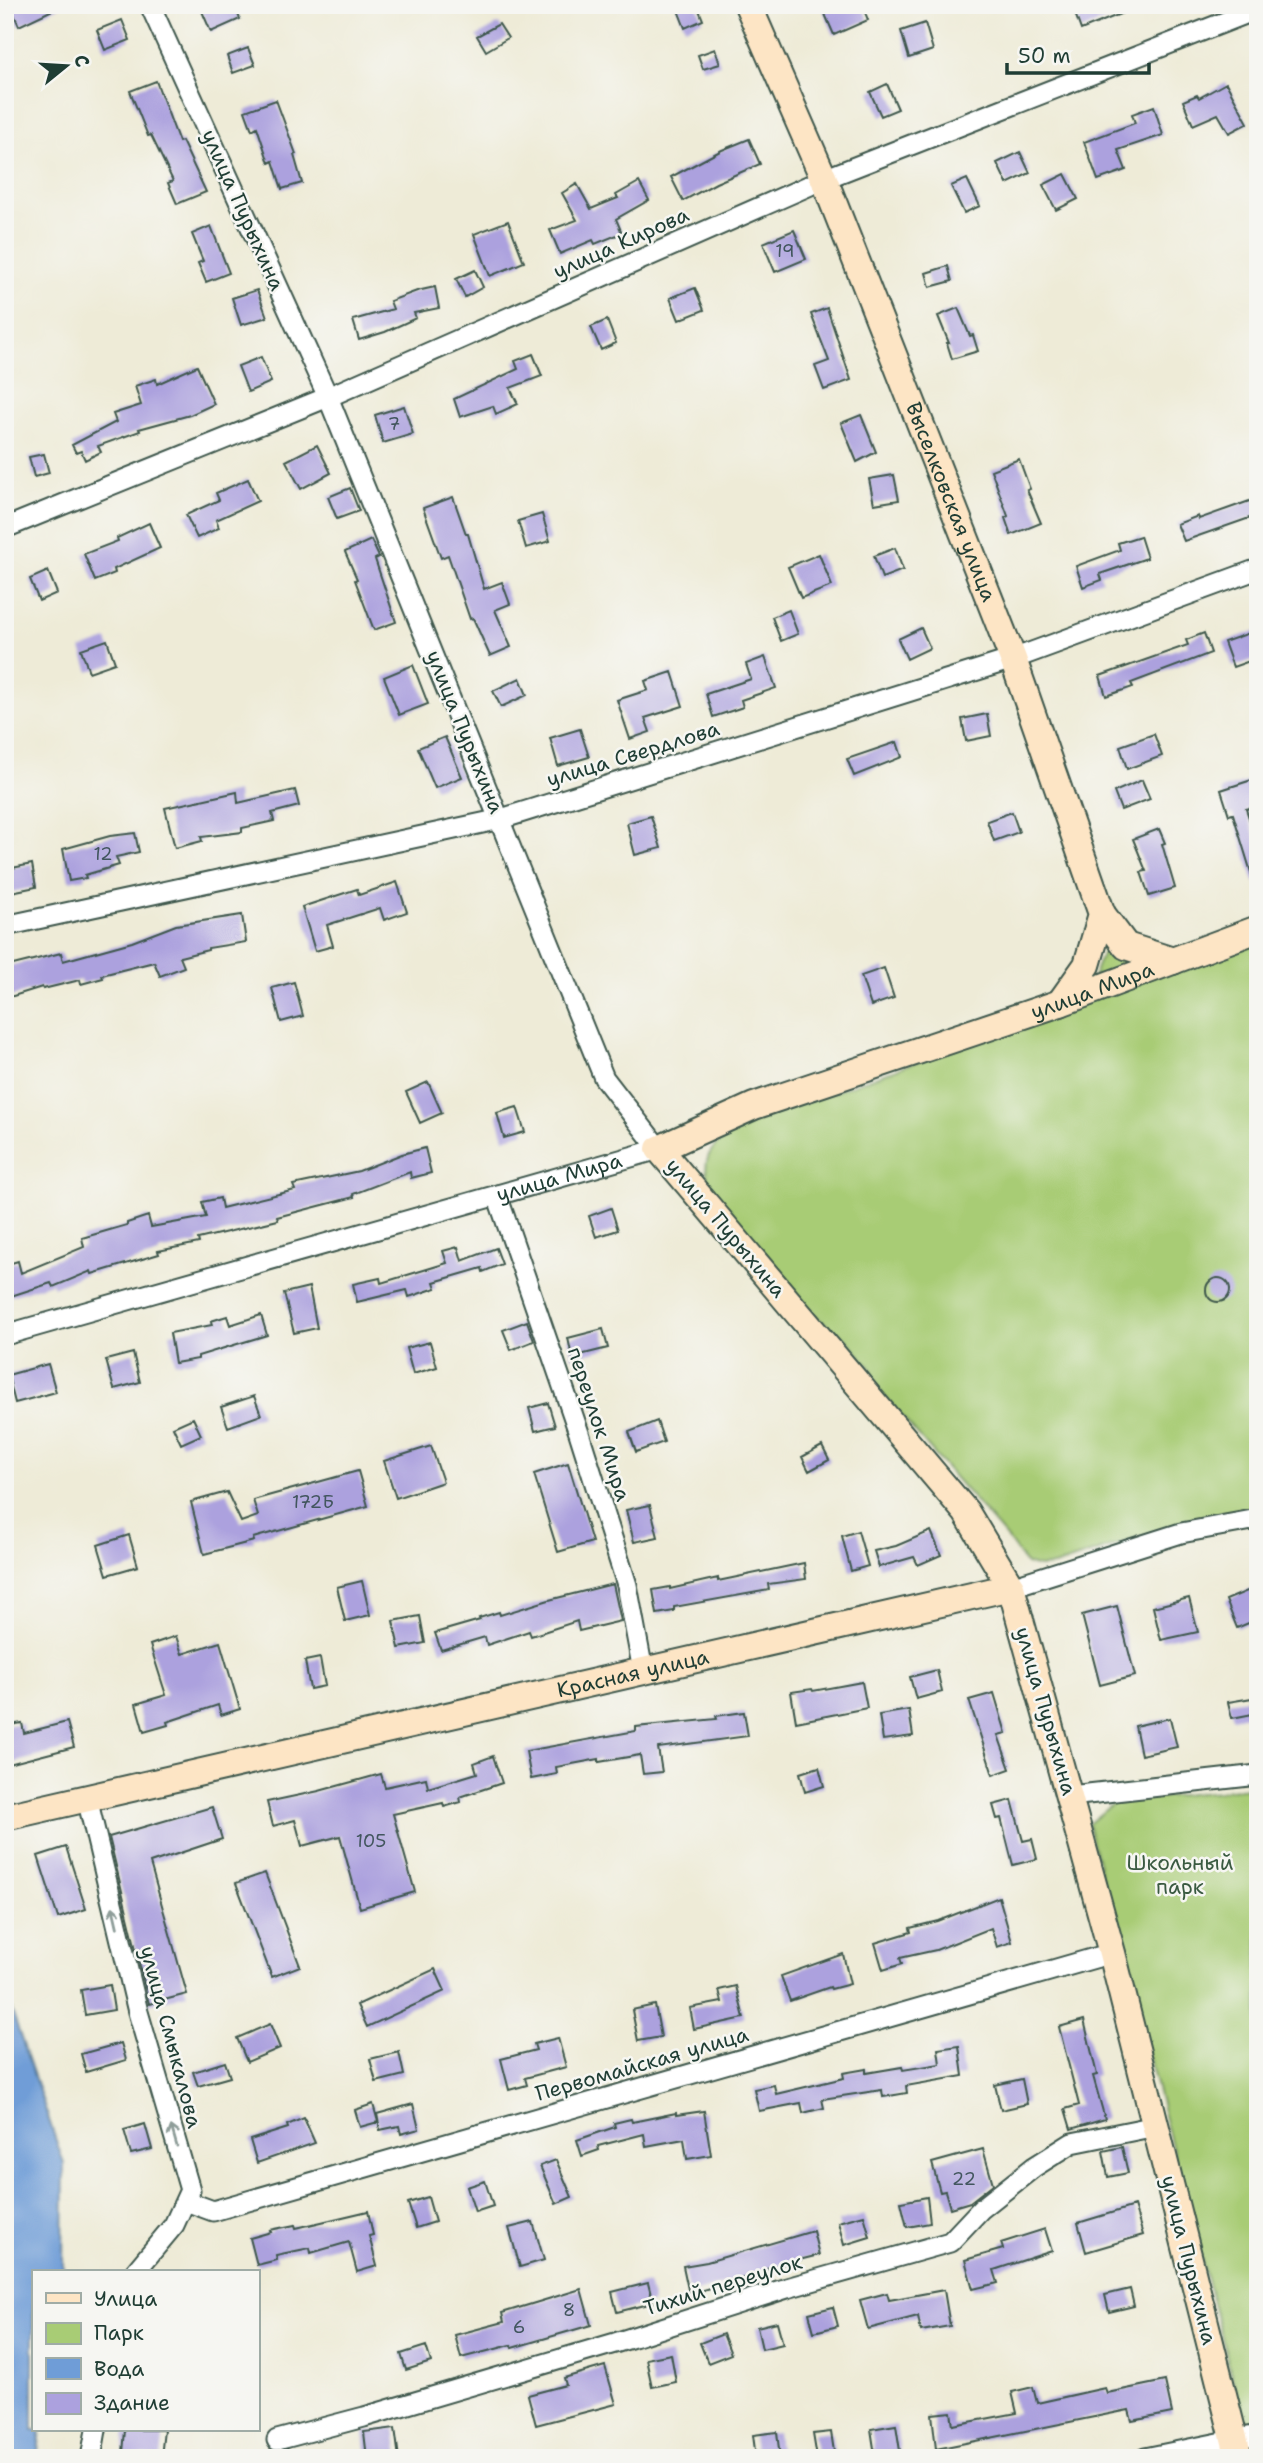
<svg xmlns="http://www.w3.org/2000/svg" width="1263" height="2463" viewBox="0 0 1263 2463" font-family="'Shantell Sans',sans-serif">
  <rect width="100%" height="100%" fill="#f6f6f2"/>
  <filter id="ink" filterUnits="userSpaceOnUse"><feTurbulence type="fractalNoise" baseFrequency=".0143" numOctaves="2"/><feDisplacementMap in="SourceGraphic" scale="14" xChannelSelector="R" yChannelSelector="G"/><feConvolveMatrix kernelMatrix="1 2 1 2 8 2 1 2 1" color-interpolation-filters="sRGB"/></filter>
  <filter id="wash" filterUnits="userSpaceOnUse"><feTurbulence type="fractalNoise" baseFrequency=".00686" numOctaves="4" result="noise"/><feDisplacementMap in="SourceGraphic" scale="28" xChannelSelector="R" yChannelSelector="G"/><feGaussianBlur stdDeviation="1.57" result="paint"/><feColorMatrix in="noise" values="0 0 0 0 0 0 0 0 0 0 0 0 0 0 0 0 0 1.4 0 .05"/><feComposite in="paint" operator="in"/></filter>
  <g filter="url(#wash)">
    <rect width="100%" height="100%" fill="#eeebd7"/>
    <path fill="#a8cc75" stroke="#648454" stroke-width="2" d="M1258 937V1508L1179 1524 1054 1566 1039 1567 1026 1564 1007 1538 878 1389 871 1368 847 1340 818 1318 716 1201C696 1163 707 1146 741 1126Z
      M1107 942 1134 961 1093 977Z
      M1258 1787V2423L1245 2426 1088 1824 1115 1802Z"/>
    <path fill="#6f9dd7" stroke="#476d86" stroke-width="2" d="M5 1991 64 2164 63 2272H33V2430H41L37 2458H5Z"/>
    <g id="blocks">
      <path fill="#aca1de" d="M10 5H63L19 26Z
        M209 5H234L240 19 211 32 201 9Z
        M676 5H697L703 20 685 28Z
        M821 5H862L868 20 834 35Z
        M1072 5H1140V6L1081 30Z
        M122 20 130 40 105 50 97 30Z
        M925 23 933 50 909 58 901 31Z
        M499 24 508 38 486 51 477 36Z
        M248 48 255 65 233 73 227 56Z
        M715 49 720 64 703 69 698 55Z
        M156 81 179 142 182 141 206 192 177 204 168 183 173 181 151 135 148 136 130 91Z
        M1226 83 1248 123 1229 133 1218 114 1193 125 1183 101 1197 95 1199 98Z
        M887 84 898 109 881 116 870 92Z
        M276 100 296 154 294 155 302 183 282 189 273 161 269 163 257 127 252 130 245 111Z
        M1154 106 1163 135 1118 150 1126 170 1098 180 1084 142 1135 123 1132 114Z
        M749 139 760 164 716 183 683 201 671 177 722 150Z
        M1020 152 1030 173 1007 184 997 163Z
        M1065 174 1078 199 1056 210 1043 185Z
        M967 179 980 206 964 213 951 186Z
        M639 182 649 200 616 219 622 233 595 244 593 240 560 254 550 230 577 220 562 193 577 184 591 209 618 198 616 195Z
        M508 221 524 262 490 276 474 234Z
        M211 226 229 273 206 282 198 263 203 261 192 234Z
        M794 230 806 259 775 272 763 243Z
        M948 266 952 281 930 287 926 273Z
        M475 270 483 287 465 297 456 279Z
        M435 287 439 308 414 313 416 318 385 332 359 340 353 320 393 309 390 301 417 291Z
        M695 288 704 310 679 320 670 298Z
        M257 290 267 317 241 325 232 298Z
        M827 308 851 380 824 390 815 366 829 361 811 314Z
        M958 308 970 336 973 335 978 351 952 359 947 343H949L938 316Z
        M607 320 616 343 601 350 591 327Z
        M533 354 542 376 510 388 518 404 496 414 493 406 460 417 454 399 518 369 515 361Z
        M261 357 271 382 248 392 238 366Z
        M197 366 214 404 190 415 139 429 140 431 98 446 101 452 85 460 81 451 76 453 72 445 116 422 113 414 141 405 135 386 156 379 157 384Z
        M404 406 413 434 383 443 375 415Z
        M861 415 876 452 857 462 841 423Z
        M317 445 331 473 301 489 286 461Z
        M44 454 49 473 34 477 29 457Z
        M1019 459 1030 489 1027 490 1041 523 1011 535 1005 518 1008 516 991 470Z
        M894 475 899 500 874 504 869 479Z
        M248 479 258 501 216 520 219 528 197 538 186 515 219 500 216 493Z
        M350 488 359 511 337 519 328 497Z
        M453 497 466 534H468L484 589 502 582 510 604 495 610 511 647 490 656 473 618 470 619 448 555 441 558 423 508Z
        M1258 498V515L1184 541 1177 524 1198 516 1199 519Z
        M542 514 550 541 526 548 518 521Z
        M149 523 160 548 114 569 115 573 95 581 84 554 118 541 117 538Z
        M1140 536 1147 558 1100 574 1102 580 1083 587 1076 566 1120 550 1118 543Z
        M371 540 379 557 375 559 396 622 374 630 355 580 357 579 345 552Z
        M895 548 903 570 882 578 874 556Z
        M819 554 832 586 801 598 788 567Z
        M48 571 57 593 39 601 30 579Z
        M789 610 798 634 781 641 772 617Z
        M921 628 930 648 907 659 898 639Z
        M1255 631 1258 639V658L1233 667 1224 642Z
        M1204 633 1211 653 1131 683 1133 687 1106 696 1100 676 1188 645 1186 640Z
        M107 640 115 663 89 672 81 649Z
        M765 657 776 688 741 700 743 707 713 717 706 694 751 679 746 664Z
        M413 665 428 704 399 715 384 677Z
        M672 672 683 706 645 718 650 732 630 739 617 700 648 690 645 681Z
        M520 678 527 695 501 707 493 691Z
        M987 714 991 736 966 741 962 719Z
        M580 729 589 757 558 766 550 738Z
        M1154 734 1162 756 1127 769 1120 746Z
        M445 737 462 777 435 788 418 748Z
        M897 742 902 757 854 776 847 759Z
        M1258 778V806L1246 809 1258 845V881L1254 882 1233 814 1229 815 1221 790Z
        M1142 780 1150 799 1121 810 1114 792Z
        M295 790 299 806 272 813 274 821 242 828V832L201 837 202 841 175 848 165 808 237 792 238 803Z
        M1012 812 1019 832 994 841 987 821Z
        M651 816 661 848 635 855 627 823Z
        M1159 829 1165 843 1162 844 1175 888 1149 896 1141 872 1146 871 1133 839Z
        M135 833 139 852 116 857 119 865 85 875 86 878 69 881 63 849 110 836Z
        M32 864 36 887 11 892 7 869Z
        M397 882 407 912 384 920 380 908 327 925 333 946 315 951 302 907 357 889 359 895Z
        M242 915 246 942 208 948V950L180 957 184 967 160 976 154 962 102 975 103 978 81 984 80 980 43 989 42 987 10 997 5 980V967L61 953 63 961 132 942 176 925Z
        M884 968 894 998 871 1006 861 976Z
        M294 982 303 1016 281 1022 272 988Z
        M428 1082 442 1113 420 1123 406 1092Z
        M517 1107 525 1132 504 1138 497 1113Z
        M425 1148 431 1173 411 1178 410 1172 353 1194 354 1197 277 1217 278 1220 198 1239 199 1243 158 1251 159 1254 92 1274 91 1271 53 1287 51 1283 8 1297 5 1288V1265L18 1261 21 1273 84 1247 82 1238 127 1225V1223L148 1216 151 1227 206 1217 202 1202 220 1198 222 1208 295 1190 293 1185 359 1171 402 1154Z
        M611 1208 618 1230 596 1237 589 1216Z
        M458 1247 462 1261 496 1248 502 1264 483 1272 482 1268 434 1282 436 1288 409 1297 407 1290 357 1302 353 1284 380 1278 381 1283 447 1263 443 1251Z
        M1206 1290a12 12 0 1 1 24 0a12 12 0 1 1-24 0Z
        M309 1287 317 1328 294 1333 284 1293Z
        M261 1315 267 1335 198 1356V1359L175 1363 170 1333 212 1325 211 1321 227 1316 230 1325Z
        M527 1321 534 1341 511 1350 503 1330Z
        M603 1329 608 1348 572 1357 568 1338Z
        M430 1342 437 1367 413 1374 406 1348Z
        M133 1353 140 1382 114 1389 106 1360Z
        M48 1364 56 1392 15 1403 8 1375Z
        M254 1396 261 1415 228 1427 221 1407Z
        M548 1403 555 1426 535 1431 529 1408Z
        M193 1418 201 1435 181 1444 173 1427Z
        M657 1421 664 1442 636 1452 629 1432Z
        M431 1446 443 1482 396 1498 384 1461Z
        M822 1446 829 1460 809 1471 802 1457Z
        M568 1463 592 1542 558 1552 534 1474Z
        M358 1471 368 1506 253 1538 254 1541 204 1554 191 1502 227 1492 241 1522 258 1516 253 1500Z
        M650 1505 658 1537 634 1542 626 1510Z
        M858 1531 868 1566 851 1571 842 1536Z
        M931 1531 941 1555 918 1565 914 1557 879 1567 874 1551 896 1546Z
        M129 1535 138 1566 107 1575 98 1545Z
        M804 1563 806 1579 768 1584 769 1590 674 1607V1611L657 1614 653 1590 670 1587V1589L718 1578V1581Z
        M362 1581 370 1615 345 1621 337 1587Z
        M613 1584 621 1621 579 1631 577 1621 531 1636 529 1631 487 1645 485 1637 441 1650 435 1633 480 1620 479 1618 499 1612 500 1615 549 1600Z
        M1252 1589 1258 1602V1619L1237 1628 1226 1600Z
        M1189 1598 1198 1632 1161 1640 1153 1607Z
        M1117 1606 1135 1676 1100 1685 1082 1615Z
        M420 1616 425 1643 399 1648 393 1621Z
        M176 1636 182 1654 220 1642 240 1709 221 1715 218 1705 167 1722 168 1725 144 1732 136 1704 166 1695 150 1645Z
        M320 1658 325 1686 310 1689 305 1661Z
        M937 1670 942 1692 916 1699 910 1677Z
        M862 1682 867 1708 796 1722 791 1692 812 1689 813 1691Z
        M994 1693 1006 1733 998 1735 1010 1769 993 1775 969 1700Z
        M1258 1697V1713L1232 1718 1228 1702Z
        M909 1710 913 1736 883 1740 879 1715Z
        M744 1712 748 1736 658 1748 662 1772 643 1774 640 1755 599 1762V1759L556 1767 557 1774 531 1779 526 1751 636 1731V1727L717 1719 716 1716Z
        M1170 1718 1177 1747 1141 1755 1135 1726Z
        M67 1722 74 1747 5 1765V1726L22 1723 24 1733Z
        M493 1756 502 1783 460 1797 461 1802 444 1807 443 1803 393 1814 415 1892 360 1908 340 1836 302 1846 295 1820 273 1826 267 1802 319 1791 381 1774 385 1787 426 1778 428 1788 477 1773 474 1763Z
        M819 1767 824 1786 805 1792 800 1773Z
        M1012 1800 1023 1841 1032 1839 1037 1859 1013 1865 1001 1818 997 1819 993 1805Z
        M212 1807 222 1839 150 1863 187 1994 149 2004 109 1837Z
        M66 1847 86 1909 58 1918 38 1856Z
        M265 1873 300 1966 272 1977 236 1883Z
        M999 1897 1012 1942 997 1947 991 1928 936 1950 900 1958 902 1964 883 1970 875 1943 911 1932 910 1928 938 1921Z
        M843 1954 850 1984 831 1989 830 1987 790 2001 781 1976Z
        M435 1969 445 1991 367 2027 357 2005Z
        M110 1985 114 2010 85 2015 81 1990Z
        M736 1986 744 2018 694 2029 690 2008 722 2002 719 1990Z
        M655 2005 661 2037 638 2041 632 2010Z
        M1084 2020 1097 2075 1093 2076 1105 2119 1071 2129 1065 2109 1079 2105 1059 2027Z
        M270 2024 280 2048 247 2062 237 2038Z
        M558 2038 566 2067 525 2078 527 2085 509 2090 501 2059 536 2050 534 2044Z
        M121 2043 126 2060 86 2072 81 2054Z
        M959 2046 963 2076 906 2086 907 2093 883 2097 882 2090 822 2099 824 2108 803 2113 801 2103 759 2111 754 2089 774 2085 776 2094 844 2078 843 2073 866 2069V2073L902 2067 903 2070 940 2064 938 2049Z
        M399 2052 404 2075 376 2082 370 2059Z
        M225 2062 230 2077 198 2086 193 2072Z
        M1022 2079 1027 2104 1001 2110 995 2085Z
        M373 2104 378 2122 360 2127 355 2110Z
        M413 2104 419 2129 401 2134 399 2126 380 2130 377 2114Z
        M704 2111 711 2155 687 2159 684 2139 646 2146 644 2134 598 2146 599 2150 582 2156 577 2140 615 2127 614 2123 631 2119 632 2122 676 2113V2115Z
        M304 2118 315 2143 257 2163 250 2140 288 2128 287 2125Z
        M145 2124 152 2149 131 2154 124 2130Z
        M1122 2147 1128 2173 1108 2177 1103 2151Z
        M983 2149 993 2184 970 2202 950 2208 945 2191 940 2192 932 2163Z
        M556 2160 572 2197 556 2204 540 2166Z
        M485 2181 493 2206 475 2212 467 2187Z
        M428 2197 435 2222 416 2228 408 2203Z
        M927 2197 930 2223 907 2227 901 2202Z
        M1134 2206 1143 2235 1086 2252 1078 2223Z
        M368 2211 373 2235 369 2236 377 2266 357 2272 349 2242 311 2253 310 2248 276 2255 277 2260 257 2265 250 2238 271 2232 270 2230 295 2225 296 2228Z
        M864 2215 870 2237 844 2245 838 2222Z
        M533 2222 544 2260 520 2267 509 2228Z
        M1045 2229 1052 2251 994 2270 998 2283 973 2289 965 2260 1003 2249 1001 2243Z
        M813 2231 819 2255 767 2268 768 2271 689 2294 683 2266 707 2262Z
        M648 2283 653 2303 617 2312 612 2292Z
        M581 2289 591 2325 512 2348 511 2345 461 2358 455 2335 504 2322 502 2313Z
        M1130 2289 1134 2306 1109 2312 1105 2295Z
        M944 2290 950 2326 921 2331 918 2316 868 2329 860 2300 887 2293 889 2300Z
        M833 2307 838 2326 814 2332 809 2313Z
        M777 2322 783 2344 762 2349 757 2327Z
        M723 2334 731 2354 708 2363 700 2343Z
        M426 2346 431 2362 406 2370 401 2354Z
        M671 2354 676 2382 652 2387 646 2359Z
        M605 2366 616 2404 536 2425 528 2395 566 2385 564 2378Z
        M1165 2381 1172 2413 1132 2421 1129 2410 936 2449 932 2414 951 2412 953 2425 1017 2413 1012 2392 1033 2387 1037 2403 1105 2388 1107 2393Z
        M896 2425 900 2451 875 2455 871 2429Z
        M395 2428 399 2458H367L364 2432Z
        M125 2430H164L161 2457 123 2453Z
        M777 2432 780 2458H756L753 2435Z
        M831 2432 835 2458H817L813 2434Z"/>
    </g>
  </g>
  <g filter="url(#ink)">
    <use href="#blocks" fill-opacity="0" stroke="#3e574c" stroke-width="2"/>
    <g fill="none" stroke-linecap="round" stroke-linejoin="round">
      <defs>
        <g id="street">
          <path d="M5 528 328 397 824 179 1258 9"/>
          <path d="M5 926 501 819 1013 659 1258 569"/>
          <path d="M497 1195 579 1433 627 1585 643 1671"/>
          <path id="s1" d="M5 1335 659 1149 604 1078 328 397 150 5"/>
          <path d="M1011 1587 1181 1533 1258 1519"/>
          <path d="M1070 1796 1258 1775"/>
          <path d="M87 1798 138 2012 190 2190 174 2225 135 2272"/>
          <path d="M186 2201 213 2211 1112 1953"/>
          <path d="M277 2440 364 2417 615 2343 787 2288 950 2242 981 2209 1034 2167 1072 2143 1156 2126"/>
          <path d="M91 2458 96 2430"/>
          <path d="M1145 2458 1258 2435"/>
        </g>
        <g id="secondary">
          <path id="s2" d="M748 5 824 179 1013 659 1102 914 1087 965 1060 1003"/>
          <path d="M1102 914 1126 946 1173 961"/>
          <path id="s3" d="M5 1817 1011 1587"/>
          <path id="s4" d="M1239 2458 1112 1953 1011 1587 966 1512 659 1149 754 1106 1060 1003 1258 929"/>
        </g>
      </defs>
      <use href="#street" stroke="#3e574c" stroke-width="23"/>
      <use href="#secondary" stroke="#3e574c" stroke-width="30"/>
      <use href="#street" stroke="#fff" stroke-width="19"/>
      <use href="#secondary" stroke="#fde5c5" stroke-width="26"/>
    </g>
    <defs><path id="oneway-shaft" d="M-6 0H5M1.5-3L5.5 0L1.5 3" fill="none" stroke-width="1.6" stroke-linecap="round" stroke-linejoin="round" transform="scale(1.75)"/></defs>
    <g stroke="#8f9e9a">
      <use href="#oneway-shaft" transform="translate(115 1917) rotate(-103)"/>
      <use href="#oneway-shaft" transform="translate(174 2136) rotate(-106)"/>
    </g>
  </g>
  <g text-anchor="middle" stroke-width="5" stroke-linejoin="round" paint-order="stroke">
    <g font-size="18" fill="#42565e">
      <text x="785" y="257">19</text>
      <text x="394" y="430">7</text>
      <text x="103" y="860">12</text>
      <text x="313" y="1508">172Б</text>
      <text x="371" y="1847">105</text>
      <text x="964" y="2185">22</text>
      <text x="569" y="2316">8</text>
      <text x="519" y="2333">6</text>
    </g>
    <g font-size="21" fill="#1f3d34" stroke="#f6f6f2">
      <text transform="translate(243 210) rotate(66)" y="7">улица Пурыхина</text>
      <text transform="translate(621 243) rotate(-24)" y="7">улица Кирова</text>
      <text dy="7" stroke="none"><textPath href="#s2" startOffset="537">Выселковская улица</textPath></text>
      <text transform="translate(465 732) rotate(68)" y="7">улица Пурыхина</text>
      <text transform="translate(633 754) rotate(-17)" y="7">улица Свердлова</text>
      <text dy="7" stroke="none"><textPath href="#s4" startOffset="1925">улица Мира</textPath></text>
      <text dy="7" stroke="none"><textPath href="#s1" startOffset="576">улица Мира</textPath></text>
      <text transform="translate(726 1228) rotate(50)" y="7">улица Пурыхина</text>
      <text transform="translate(599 1424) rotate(72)" y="7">переулок Мира</text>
      <text dy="7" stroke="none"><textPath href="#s3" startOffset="644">Красная улица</textPath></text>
      <text transform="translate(1046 1711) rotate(74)" y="7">улица Пурыхина</text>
      <text transform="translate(171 2037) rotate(75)" y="7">улица Смыкалова</text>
      <text transform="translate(642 2064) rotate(-16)" y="7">Первомайская улица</text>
      <text transform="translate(1189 2260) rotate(76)" y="7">улица Пурыхина</text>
      <text transform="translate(723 2285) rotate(-17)" y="7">Тихий переулок</text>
    </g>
    <g font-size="21" fill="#3a5a41" stroke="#f6f6f2">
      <text x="1180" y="1870">Школьный<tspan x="1180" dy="24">парк</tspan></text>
    </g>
  </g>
  <rect width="1263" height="2463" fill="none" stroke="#f6f6f2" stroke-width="28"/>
  <rect x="32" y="2270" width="228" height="161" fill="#f6f6f2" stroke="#a0aca6" stroke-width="2"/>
  <rect x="46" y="2293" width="35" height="10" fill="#fde5c5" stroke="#a0aca6" stroke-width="2"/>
  <text x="94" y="2306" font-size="21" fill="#1f3d34">Улица</text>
  <rect x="46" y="2323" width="35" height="21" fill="#a8cc75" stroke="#a0aca6" stroke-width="2"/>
  <text x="94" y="2340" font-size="21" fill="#1f3d34">Парк</text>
  <rect x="46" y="2358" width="35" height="21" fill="#6f9dd7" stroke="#a0aca6" stroke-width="2"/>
  <text x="94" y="2376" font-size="21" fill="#1f3d34">Вода</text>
  <rect x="46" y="2393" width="35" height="21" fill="#aca1de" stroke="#a0aca6" stroke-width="2"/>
  <text x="94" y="2410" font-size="21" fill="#1f3d34">Здание</text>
  <g transform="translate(66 66) rotate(72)" stroke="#f6f6f2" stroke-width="5" paint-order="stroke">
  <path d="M0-5L12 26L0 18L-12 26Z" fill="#1f3d34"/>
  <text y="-10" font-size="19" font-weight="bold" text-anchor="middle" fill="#1f3d34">С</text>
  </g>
  <path d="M1007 63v10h142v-10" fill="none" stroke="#1f3d34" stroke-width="3.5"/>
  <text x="1018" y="63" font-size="21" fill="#1f3d34" stroke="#f6f6f2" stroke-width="5" paint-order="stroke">50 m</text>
</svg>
